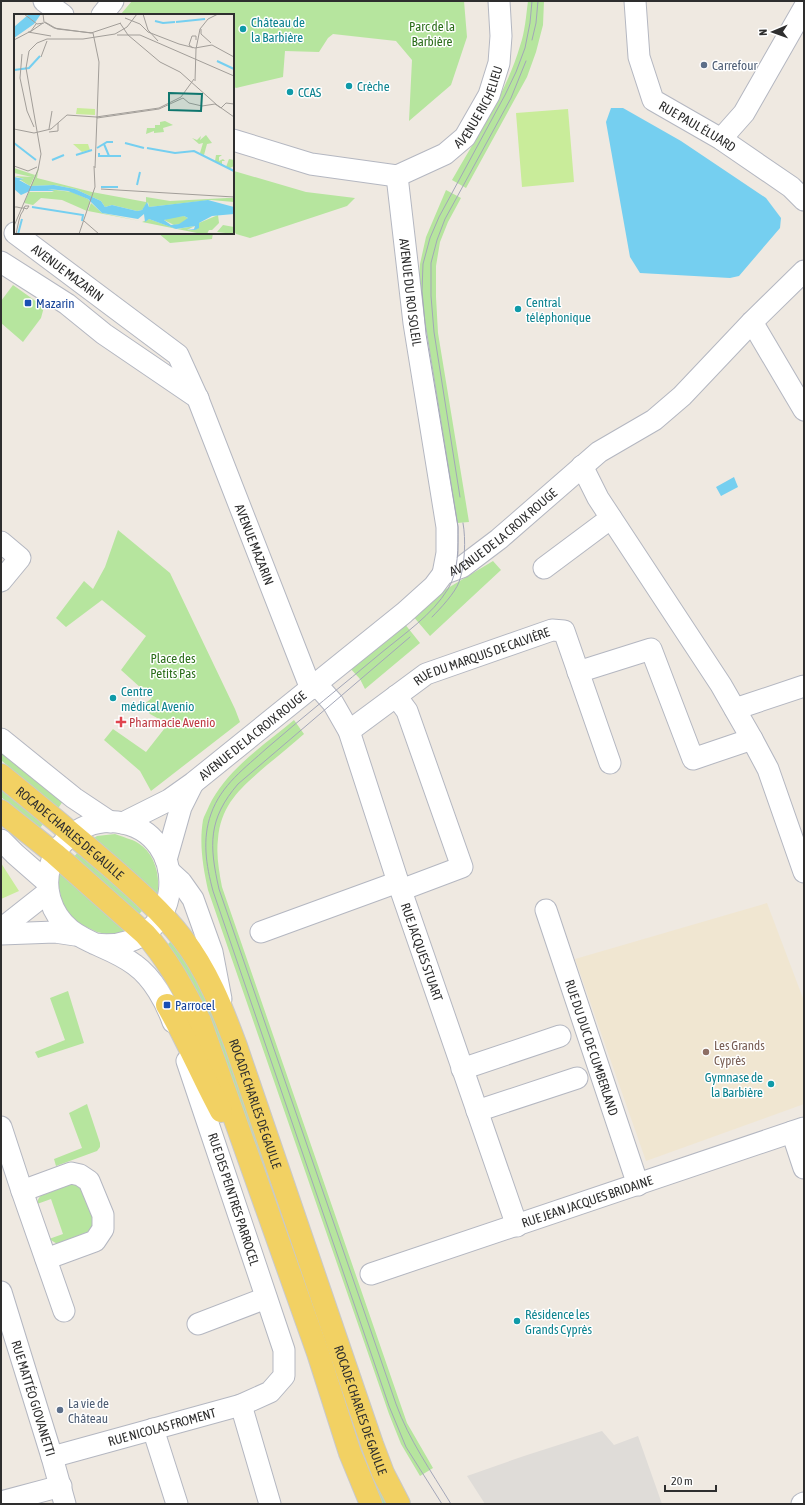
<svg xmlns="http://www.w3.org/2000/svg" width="805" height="1505" viewBox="0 0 805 1505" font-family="'Asap Condensed',sans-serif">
  <rect width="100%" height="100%" fill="#efe9e1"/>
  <path fill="#f0e6d1" d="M767 903 804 1001V1104L646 1161 575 959Z"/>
  <path fill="#b6e59e" d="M132 1H464L467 37 451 85 409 121 412 60 396 41 333 34 328 38 319 52 285 51 283 77 236 88 233 86V15H123L121 14Z
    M528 1H544L543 25 536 52 527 77 466 188 452 180C476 137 506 94 520 46 525 32 526 16 528 1Z
    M234 171 306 192 355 198 347 206 250 238 236 234 233 229V179Z
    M446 190 461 198 448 222 440 242 436 266V297L438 333 469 522 457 523 418 291 420 264 426 237Z
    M158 233H213L212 239 170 243Z
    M13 285 44 307 41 318 23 342 1 323V301Z
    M118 530 170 573 235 709 240 722 151 791 140 771 104 740 113 729 146 752 168 724 150 714 143 705 152 698 121 670 146 636 102 600 66 627 56 618 84 581 93 589 105 567Z
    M493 561 501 570 430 636 412 615 438 594Z
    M404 623 420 643 365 689 360 679 349 667Z
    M294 720 304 734C292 744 280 755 267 765 242 787 221 803 218 839 216 855 219 871 222 887L400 1403 407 1423 433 1468 420 1476 401 1444 389 1414 208 890C203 867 199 844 203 820 204 816 207 811 209 806 226 770 264 745 294 720Z
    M1 748 63 801 57 810 1 760Z
    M1 785 44 823 39 829 1 797Z
    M115 834C122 837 132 839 138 843 155 853 161 877 157 896L94 838 97 836Z
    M78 852 144 909 137 916 73 858Z
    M60 872 126 932 111 935 97 932 74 921 62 903 58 882Z
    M171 941 175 944 211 1004 388 1504H379L168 944Z
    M68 991 84 1043 38 1058 35 1052 65 1040 50 998Z
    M87 1104 100 1143V1147L97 1151 56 1166 54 1159 82 1148 69 1113Z
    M71 1182 86 1188 96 1230 59 1245 49 1239 63 1234 51 1199 37 1204C39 1189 59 1187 71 1182Z"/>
  <path fill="#c9ec9a" d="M568 109 574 182 522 187 516 113Z
    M1 863 19 891 1 899Z"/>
  <path fill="#dfdcd8" d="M602 1431 614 1445 638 1436 662 1504H485L467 1476 524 1456Z"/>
  <path fill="#75cff0" d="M611 108H623L681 141 766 198 781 218 780 228 739 276 730 278 640 273 630 257 606 122Z
    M734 477 738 487 721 496 716 487Z"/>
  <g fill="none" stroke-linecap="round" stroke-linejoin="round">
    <defs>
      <g id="minor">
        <path d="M44 1 63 15"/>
        <path id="s1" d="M635 1 639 57 653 100 721 139 791 187 804 200"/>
        <path d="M102 15 113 1"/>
        <path d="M721 139 744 113 804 8"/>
        <path d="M233 140 311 164 397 176"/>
        <path id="s2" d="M397 176 414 323 447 527V553L443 574"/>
        <path id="s3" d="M397 176 445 154 465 137 489 95 499 63 501 36 499 1"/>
        <path id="s4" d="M15 233 178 355 198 399 311 689"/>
        <path d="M1 262 67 304 104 334 198 398"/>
        <path d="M752 322 804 410"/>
        <path d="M582 466 598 498 721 685 752 739 768 769 804 872"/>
        <path d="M1 542 20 558 1 581"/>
        <path d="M544 568 611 518"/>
        <path d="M578 672 651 649 693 759 752 739"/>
        <path id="s5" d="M317 685 333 703 349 731 398 882 517 1226"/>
        <path d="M396 696 407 711 462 867 401 890"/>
        <path d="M735 709 804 686"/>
        <path id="s6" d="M349 731 426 674 552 630 564 631 610 763"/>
        <path d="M1 739 74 798 110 822"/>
        <path id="s7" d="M123 823 169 800 193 783 404 613 434 586 443 574 462 567 499 539 599 452 654 420 682 396 752 322 804 271"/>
        <path d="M1 840 15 854 47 882"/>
        <path d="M166 860 181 807 192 785"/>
        <path d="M169 871 181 882 193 899 212 952 221 999"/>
        <path id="s8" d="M546 910 638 1185"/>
        <path d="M1 929 48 892"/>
        <path d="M261 932 398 882"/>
        <path d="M1 934 55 932 75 935"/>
        <path d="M95 944C187 955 194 831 117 822 98 820 81 826 67 839 50 854 44 878 50 899 63 943 104 941 135 965 153 978 166 1002 173 1022"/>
        <path d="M462 1069 560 1036"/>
        <path d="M477 1111 577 1078"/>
        <path d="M1 1127 22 1191 64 1311"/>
        <path d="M792 1132 804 1168"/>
        <path d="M22 1191 71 1173 80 1175 89 1181 103 1215V1229L95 1241 46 1259"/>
        <path id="s9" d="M371 1274 804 1128"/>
        <path id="s10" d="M1 1292 52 1457 65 1504"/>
        <path d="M198 1324 266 1298"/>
        <path d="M241 1405 270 1504"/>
        <path d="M153 1429 177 1504"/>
        <path id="s11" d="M52 1457 241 1405 270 1392 284 1376V1350L187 1061"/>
        <path d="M1 1502 61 1486"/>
        <path d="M802 1504 804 1503"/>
      </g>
      <g id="major">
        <path id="s12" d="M1 775C38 805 75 836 111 867 136 889 161 911 182 938 207 970 222 1008 236 1046L372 1444 383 1473 399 1504"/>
        <path d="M1 811 55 854 145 934C168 959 184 991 200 1021L318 1353 350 1453 371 1504"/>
        <path d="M167 1005C187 1039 202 1076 221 1111"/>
      </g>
    </defs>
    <use href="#minor" stroke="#b4b7c1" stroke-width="23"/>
    <use href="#major" stroke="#c9c9c9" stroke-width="24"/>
    <use href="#minor" stroke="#fff" stroke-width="21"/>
    <use href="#major" stroke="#f2d163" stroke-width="22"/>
    <path stroke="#a3a6b8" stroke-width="1" d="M532 40 536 23 538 1
      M460 497 434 332 431 296V263L437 240 445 219 511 98 526 61
      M432 617C440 609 455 593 459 582 465 566 466 539 463 523
      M410 637 238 784C208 819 209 845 219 889L396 1404C409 1440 431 1471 451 1504
      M442 1504 406 1447 389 1406 213 891C206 865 202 839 211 814 221 785 245 768 267 748 304 716 343 685 381 653 404 634 432 615 448 589 459 571 458 547 458 527L426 334 422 291 423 264 430 238 439 217 505 95 516 72 525 48 530 23 532 1"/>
  </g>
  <g fill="#0f9aa8" stroke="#fff" stroke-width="1.5">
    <circle cx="243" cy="29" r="4"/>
    <circle cx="349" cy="86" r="4"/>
    <circle cx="290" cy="92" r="4"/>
    <circle cx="518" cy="309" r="4"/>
    <circle cx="113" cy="698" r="4"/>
    <circle cx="771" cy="1084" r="4"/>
    <circle cx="517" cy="1321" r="4"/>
  </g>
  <g fill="#5c6f8a" stroke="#fff" stroke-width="1.5">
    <circle cx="704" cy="65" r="4"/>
    <circle cx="60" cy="1410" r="4"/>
  </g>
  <g fill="#1a4fb4" stroke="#fff" stroke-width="1.5">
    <rect x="24" y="299" width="8" height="8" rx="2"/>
    <rect x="163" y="1001" width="8" height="8" rx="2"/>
  </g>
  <path fill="#e0444e" stroke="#fff" stroke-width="1.5" d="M119 716h4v4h4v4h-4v4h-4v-4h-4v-4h4z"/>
  <circle fill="#8d6e63" stroke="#fff" stroke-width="1.5" cx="706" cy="1052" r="4"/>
  <g text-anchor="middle" stroke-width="3" stroke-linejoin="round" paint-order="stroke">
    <g font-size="13" fill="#0d838f" stroke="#fff" text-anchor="start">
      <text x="251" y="27">Château de<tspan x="251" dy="15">la Barbière</tspan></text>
      <text x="357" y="91">Crèche</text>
      <text x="298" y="97">CCAS</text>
      <text x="526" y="307">Central<tspan x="526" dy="15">téléphonique</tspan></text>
      <text x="121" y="696">Centre<tspan x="121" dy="15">médical Avenio</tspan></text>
      <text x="763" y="1082" text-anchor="end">Gymnase de<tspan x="763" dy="15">la Barbière</tspan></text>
      <text x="525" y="1319">Résidence les<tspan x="525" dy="15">Grands Cyprès</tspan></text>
    </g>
    <g font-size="13" fill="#2c6e1b" stroke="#fff">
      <text x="432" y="31">Parc de la<tspan x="432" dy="15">Barbière</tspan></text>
      <text x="173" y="663">Place des<tspan x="173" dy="15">Petits Pas</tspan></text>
    </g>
    <g font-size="13" fill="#4e5e75" stroke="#fff" text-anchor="start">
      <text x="712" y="70">Carrefour</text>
      <text x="68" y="1408">La vie de<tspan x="68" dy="15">Château</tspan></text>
    </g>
    <g font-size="13" fill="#2e2e2e" stroke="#fff">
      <text dy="5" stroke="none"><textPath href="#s3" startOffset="112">AVENUE RICHELIEU</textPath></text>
      <text dy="5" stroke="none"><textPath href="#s1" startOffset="153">RUE PAUL ÉLUARD</textPath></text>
      <text dy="5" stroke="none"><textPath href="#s4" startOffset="66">AVENUE MAZARIN</textPath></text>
      <text dy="5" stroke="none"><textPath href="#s2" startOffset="117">AVENUE DU ROI SOLEIL</textPath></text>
      <text dy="5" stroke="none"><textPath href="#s7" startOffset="481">AVENUE DE LA CROIX ROUGE</textPath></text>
      <text dy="5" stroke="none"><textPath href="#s4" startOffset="408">AVENUE MAZARIN</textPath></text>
      <text dy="5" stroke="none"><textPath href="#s6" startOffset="154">RUE DU MARQUIS DE CALVIÈRE</textPath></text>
      <text dy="5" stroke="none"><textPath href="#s7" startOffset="157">AVENUE DE LA CROIX ROUGE</textPath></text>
      <text dy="5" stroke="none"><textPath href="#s12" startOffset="90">ROCADE CHARLES DE GAULLE</textPath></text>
      <text dy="5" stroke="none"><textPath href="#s5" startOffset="289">RUE JACQUES STUART</textPath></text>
      <text dy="5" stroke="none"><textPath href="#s8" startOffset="145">RUE DU DUC DE CUMBERLAND</textPath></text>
      <text dy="5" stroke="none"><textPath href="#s12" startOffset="426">ROCADE CHARLES DE GAULLE</textPath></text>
      <text transform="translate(234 1199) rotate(72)" y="5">RUE DES PEINTRES PARROCEL</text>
      <text dy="5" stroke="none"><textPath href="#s9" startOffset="228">RUE JEAN JACQUES BRIDAINE</textPath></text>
      <text dy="5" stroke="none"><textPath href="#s10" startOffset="111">RUE MATTÉO GIOVANETTI</textPath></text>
      <text dy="5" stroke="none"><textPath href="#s12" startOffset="750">ROCADE CHARLES DE GAULLE</textPath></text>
      <text dy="5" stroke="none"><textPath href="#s11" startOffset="114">RUE NICOLAS FROMENT</textPath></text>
    </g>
    <g font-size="13" fill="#164399" stroke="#fff" text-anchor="start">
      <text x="36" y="308">Mazarin</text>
      <text x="175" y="1010">Parrocel</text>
    </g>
    <g font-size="13" fill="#be3a42" stroke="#fff" text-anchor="start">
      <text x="129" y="727">Pharmacie Avenio</text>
    </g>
    <g font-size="13" fill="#785e54" stroke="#fff" text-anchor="start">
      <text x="714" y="1050">Les Grands<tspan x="714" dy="15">Cyprès</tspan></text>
    </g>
  </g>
  <g transform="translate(14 14)">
    <rect width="220" height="220" fill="#efe9e1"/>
    <path d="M151 107 159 111 149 114 150 118 140 119V117L132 120 133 114H141V111H146V108ZM192 121 198 129 193 130 190 141 201 147 202 141H208L205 143V147L209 145 211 147H208V150L212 153 215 145 220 146V152L216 154 220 157 186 139 189 129 185 130 178 124 183 126 187 122 186 126ZM25 152 23 164 78 178 132 188V183L156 187 213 184H220V188L197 186 135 193 134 188 128 196 123 197 98 191 91 193 87 187 61 175 40 171 17 172ZM0 154 21 161 16 172 5 165H10L0 162 18 163 0 159ZM34 175 58 178 74 185 76 188 73 197 48 186 27 184 19 191 10 189 15 178H40ZM77 189 88 199 126 207 74 197ZM204 201 205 209 198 216H195L193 220 183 219 128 208 135 205 163 215 181 212 173 216H181L185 209ZM157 203 170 202 174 204 171 209 160 211 150 206ZM209 211 220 213V220L203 218Z" fill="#b6e59e"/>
    <path d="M63 94 81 95V101L62 100ZM59 130H74L76 136 68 138Z" fill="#c9ec9a"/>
    <path d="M15 0H27L20 10 0 24V13ZM0 163 10 165 5 166 16 172 40 171 61 175 87 187 91 193 98 191 123 197 128 196 133 188 135 193 194 186 220 193V200L198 202 185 209V214L181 216 172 215H180L181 212 162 215 135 205 131 208 130 200 124 205 88 199 74 185 54 177 34 175 41 177H16L7 181 0 175ZM170 202 174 204 165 210 157 211 150 206Z" fill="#75cff0" fill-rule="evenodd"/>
    <path fill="none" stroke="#75cff0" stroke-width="2" d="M141 7 149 9 161 8M162 8 191 5M203 47 220 55M0 56 15 54 26 42M0 129 22 146M111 129 130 134M90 130 95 142M83 134 93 128H99M133 134 161 139 180 137 220 157M85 139V142H107M62 141 78 136M38 146 50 141M123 171 126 158M87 173H104M18 193 69 201 68 207M4 220 8 205"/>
    <path fill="none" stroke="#a29e99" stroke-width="1" d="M10 0 23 10 30 9M29 0 30 8 40 14 69 18 77 19 107 9M129 0 134 16 144 27M111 4 126 10 134 18 165 30 181 34 198 31 220 43M31 8 43 15 79 19 85 48 83 104 145 95 169 84 175 89 188 92 201 90 207 94 212 89 220 90M106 9 114 21 146 48 166 58 203 91 220 103M187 15V20L197 29M14 18 37 22M16 18 29 9M103 21H126L220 62M0 26 17 17 22 10M179 34 175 31 178 22H182V26M8 40 6 64 13 97 20 113M27 43 33 27M181 67 182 35 186 15 194 5 204 0M0 115 20 119 37 115 53 101 82 103 145 94 167 83 180 65M35 115 38 97M35 118 44 117V109M0 152 14 157 23 153M81 154 83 103M87 175 220 183M0 193H3L7 194H10L13 195 15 192H11L10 194 9 197 7 200 5 206 2 220M70 207 85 220M0 212 24 156 27 140 12 54 15 37 23 29 33 25H69L101 20 113 13 123 0M65 220 81 173 80 152"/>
    <path fill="#0f766e" fill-opacity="0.15" stroke="#0f766e" stroke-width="2" d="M155 79 188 80 187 97 155 96Z"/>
    <rect width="220" height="220" fill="none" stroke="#2e2e2e" stroke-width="2"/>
  </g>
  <rect width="805" height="1505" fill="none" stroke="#2e2e2e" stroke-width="4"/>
  <g transform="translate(773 32) rotate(268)" stroke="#ffffff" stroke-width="3" paint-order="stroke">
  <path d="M0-3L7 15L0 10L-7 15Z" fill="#2e2e2e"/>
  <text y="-6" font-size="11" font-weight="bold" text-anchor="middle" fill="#2e2e2e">N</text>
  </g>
  <path d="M665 1485v6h51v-6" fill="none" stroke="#2e2e2e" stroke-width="2"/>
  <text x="671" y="1485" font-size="12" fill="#2e2e2e" stroke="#ffffff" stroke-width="3" paint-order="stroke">20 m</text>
</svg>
